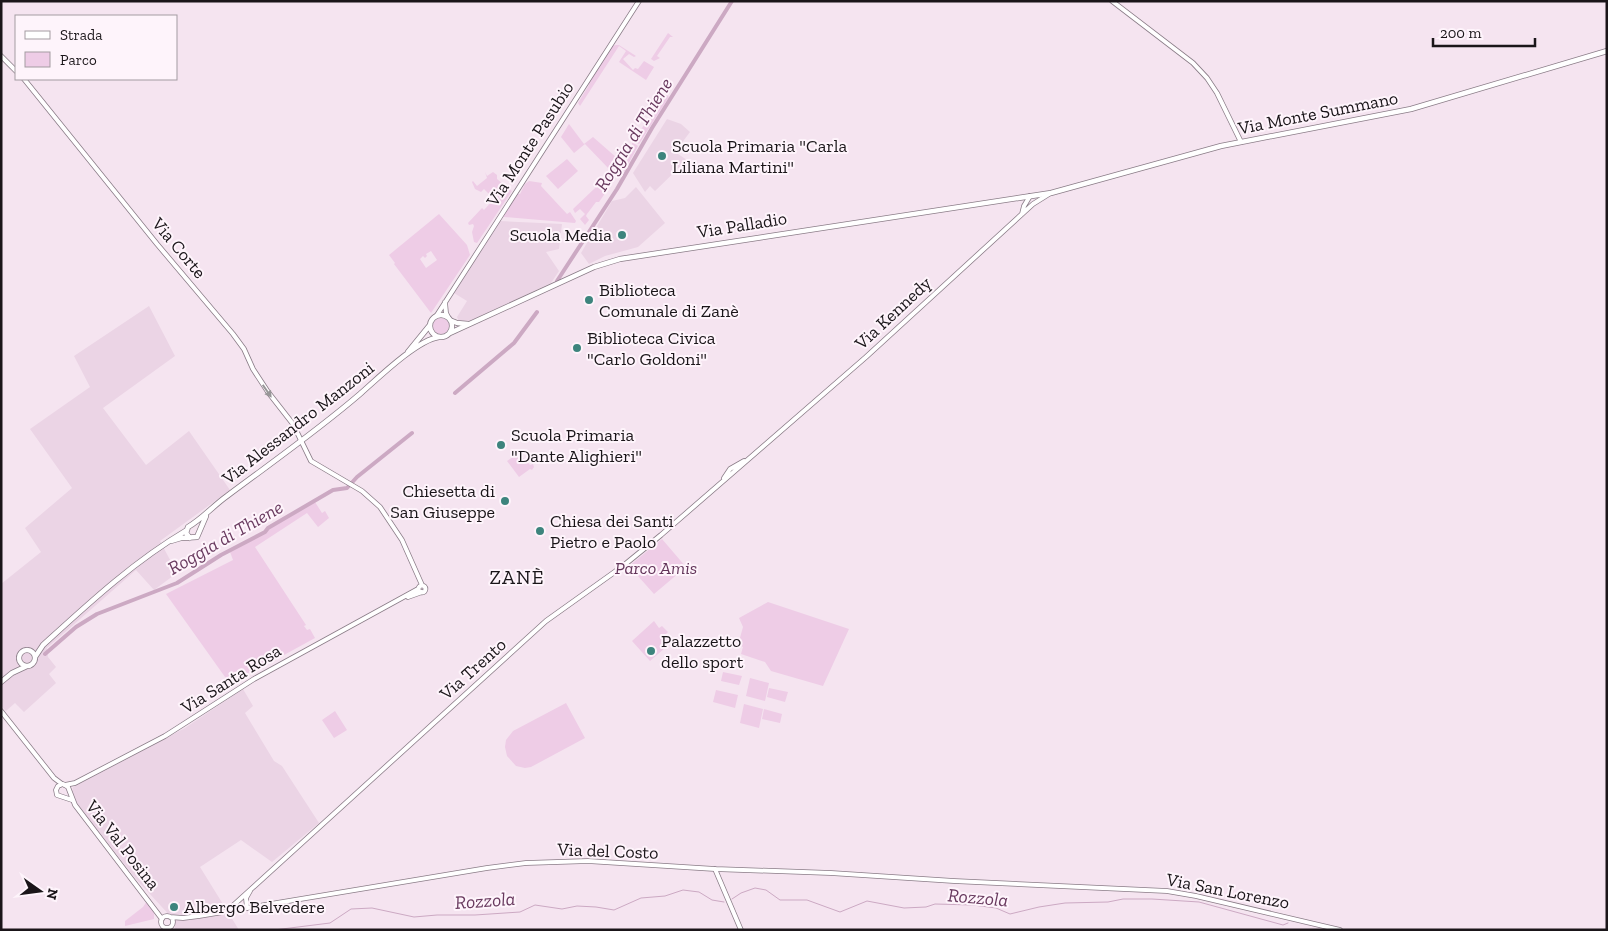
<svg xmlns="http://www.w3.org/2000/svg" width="1608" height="931" viewBox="0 0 1608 931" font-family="'Zilla Slab',serif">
  <rect width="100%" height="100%" fill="#f5e4f0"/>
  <path fill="#ebd4e5" d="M667 119 681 124 690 132 675 152 687 160 655 191 650 186 645 192 633 173Z
    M636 187 665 223 638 247 605 256 589 264 581 253 612 201 625 198Z
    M500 221 562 224 559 249 546 252 559 271 551 283 470 321 459 322 457 317 467 301 454 293Z
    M149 306 175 356 103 408 146 465 189 431 230 490 160 541 177 573 154 590 136 570 47 648 48 657 56 667 49 674 56 683 24 712 15 703 6 711 1 706V584L41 552 25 528 72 488 30 429 90 387 74 356Z
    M243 689 253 706 245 713 274 761 282 766 319 823 272 862 241 840 200 867 239 930H175L174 920 135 878 71 796 73 787 185 728Z"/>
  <path fill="#eecce6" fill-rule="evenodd" d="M668 33 673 37H670L657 56 660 58 654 61 651 59Z
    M616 45H619L636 56 634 57 629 54 623 59 633 70 635 68 638 69 644 61 654 67 646 80 619 62 626 51 619 46 580 106 578 103 589 85 588 83 612 46Z
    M664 93 669 97 639 144 633 141 662 99Z
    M569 124 584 144 593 137 617 158 610 170 585 144 574 153 561 137Z
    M632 142 638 146 624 172 625 162 622 158 632 146Z
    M567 159 578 171 558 189 546 176Z
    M620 159 623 163 621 170 599 202H596L587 214 586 216 589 220 585 225 580 219 585 214 580 209 575 213 573 209 614 170Z
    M485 172 487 176 493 172 497 175V179L512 191 477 243 474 242 472 232 474 226 473 224 469 225 468 223 482 208 484 210 494 199 484 189 481 192 475 189 472 182 473 181 477 186 487 178Z
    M529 181 542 183 541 186 567 214 570 212 576 221 575 223 504 217 503 215 516 194H520L525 184Z
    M439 214 467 245 470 255 431 313 394 264 395 263 389 255ZM431 251 437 260 426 268 420 259 423 256 425 258 427 256 426 254Z
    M433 326a8 8 0 1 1 16 0a8 8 0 1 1-16 0Z
    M519 453 530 465 533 464 534 467 532 470 530 469 519 477 507 461Z
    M315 502 322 513 325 511 329 518 318 527 307 513 255 547 306 625 304 626 307 630 310 629 315 638 284 655 282 654 230 684 166 594 233 560 230 552Z
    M662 539 686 567 654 594 629 566Z
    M768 602 849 629 823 686 771 671 765 662 741 654 743 647 738 645 743 627 739 618Z
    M654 621 659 628 662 626 668 632 666 634 673 641 650 661 632 641Z
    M723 672 742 676 739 685 721 681Z
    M750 678 769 683 765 701 746 696Z
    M769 688 788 692 785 702 767 697Z
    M716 690 738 695 735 708 713 702Z
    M566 703 585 738 531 767 525 768 516 766 507 756 505 747 506 740 513 731Z
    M744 704 763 709 759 728 740 723Z
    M764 709 782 714 780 723 762 719Z
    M335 711 347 730 334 738 322 720Z
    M147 901 154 913V919L125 926V921L143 907Z"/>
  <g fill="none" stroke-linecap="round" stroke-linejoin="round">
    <path stroke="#cca9c3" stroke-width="1" d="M732 899 741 893 755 888 766 890 780 900H807L840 912 867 901 904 908 926 907 935 904 973 905 996 908 1010 914 1039 907 1065 903 1108 902 1123 899H1152L1199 902 1283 925 1288 923
      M274 930 330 923 351 909 372 908 414 917 437 915H475L520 912 535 905 562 909 577 906 596 907 614 910 641 898 665 896 683 890 699 892 712 900 724 902"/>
    <path stroke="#cca9c3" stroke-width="4" d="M557 281 617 189 652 128 732 1
      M455 393 514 343 537 312
      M45 654 76 627 97 614 177 583 221 555 265 532 268 528 333 490 347 488 357 477 412 433"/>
    <defs>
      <path id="tertiary" d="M1112 1 1193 63 1207 78 1217 93 1241 142
        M1 56 16 71
        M24 79 157 244 233 334 244 349 253 369 268 392 293 424 311 461 362 491 380 507 402 540 422 585
        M1022 214 1024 206 1030 196
        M724 478 730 469 744 461
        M418.5 589a3.5 3.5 0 1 1 7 0a3.5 3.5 0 1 1-7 0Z
        M408 597 422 592
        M65 785 75 783 165 736 254 679 418 589
        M715 869 741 930
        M247 908 246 898 250 891
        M227 911 546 621 623 566 661 535 866 357 1033 204 1049 194"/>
      <path id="secondary" d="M445 302 446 313 448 317
        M437 315 639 1
        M1 711 54 778 62 784
        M72 800 57 795 56 790 58 786 63 784 68 787 75 805 162 919
        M161 922a6 6 0 1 1 12 0a6 6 0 1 1-12 0Z
        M170 917 183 918 199 916 487 868 526 863 588 861 715 869 831 873 954 881 1167 891 1196 896 1340 930"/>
      <path id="primary" d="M430 326a11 11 0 1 1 22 0a11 11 0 1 1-22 0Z
        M452 321 457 323 468 324
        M450 333 594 267 620 259 1051 193 1221 146 1411 109 1607 51
        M408 352 430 325
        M190 538 186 533 188 527C202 519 213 506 227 496 271 463 317 431 360 394 377 379 417 340 439 337
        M171 541 181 538 197 537 206 516
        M19 658a8 8 0 1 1 16 0a8 8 0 1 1-16 0Z
        M35 657 43 645C89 603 133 562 187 530
        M1 682 12 673 27 666"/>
    </defs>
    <use href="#tertiary" stroke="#8a7c87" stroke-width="5.5"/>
    <use href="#secondary" stroke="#8a7c87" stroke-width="5.5"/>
    <use href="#primary" stroke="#8a7c87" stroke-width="6"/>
    <use href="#tertiary" stroke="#fff" stroke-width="4"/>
    <use href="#secondary" stroke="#fff" stroke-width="4"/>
    <use href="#primary" stroke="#fff" stroke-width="4.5"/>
  </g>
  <defs><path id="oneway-solid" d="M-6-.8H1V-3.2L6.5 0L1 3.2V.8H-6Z" transform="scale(1.25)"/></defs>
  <use fill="#989698" href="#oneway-solid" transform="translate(267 391) rotate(55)"/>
  <g fill="#3d847d" stroke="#fef4fb" stroke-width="2">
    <circle cx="662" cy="156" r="5"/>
    <circle cx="622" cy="235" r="5"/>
    <circle cx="589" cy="300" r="5"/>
    <circle cx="577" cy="348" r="5"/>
    <circle cx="501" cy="445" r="5"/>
    <circle cx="505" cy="501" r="5"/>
    <circle cx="540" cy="531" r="5"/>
    <circle cx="651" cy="651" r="5"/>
    <circle cx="174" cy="907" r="5"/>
  </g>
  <g text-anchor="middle" stroke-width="4" stroke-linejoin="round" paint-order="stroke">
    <g font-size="18" fill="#1a1519" stroke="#fef4fb">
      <text transform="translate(1318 113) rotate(-11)" y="6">Via Monte Summano</text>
      <text transform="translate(530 144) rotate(-57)" y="6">Via Monte Pasubio</text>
      <text transform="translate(742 225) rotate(-9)" y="6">Via Palladio</text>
      <text transform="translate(179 248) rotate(50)" y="6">Via Corte</text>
      <text transform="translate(893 313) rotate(-43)" y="6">Via Kennedy</text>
      <text transform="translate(298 423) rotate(-38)" y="6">Via Alessandro Manzoni</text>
      <text transform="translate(473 669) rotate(-42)" y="6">Via Trento</text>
      <text transform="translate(231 679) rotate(-32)" y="6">Via Santa Rosa</text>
      <text transform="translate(123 845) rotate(52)" y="6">Via Val Posina</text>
      <text transform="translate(608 851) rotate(2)" y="6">Via del Costo</text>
      <text transform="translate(1228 891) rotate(11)" y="6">Via San Lorenzo</text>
    </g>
    <g font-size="18" fill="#1a1519" stroke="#fef4fb" text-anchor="start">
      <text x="672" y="152">Scuola Primaria "Carla<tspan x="672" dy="21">Liliana Martini"</tspan></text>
      <text x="612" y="241" text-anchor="end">Scuola Media</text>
      <text x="599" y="296">Biblioteca<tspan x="599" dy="21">Comunale di Zanè</tspan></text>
      <text x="587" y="344">Biblioteca Civica<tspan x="587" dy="21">"Carlo Goldoni"</tspan></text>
      <text x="511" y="441">Scuola Primaria<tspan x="511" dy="21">"Dante Alighieri"</tspan></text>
      <text x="495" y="497" text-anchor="end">Chiesetta di<tspan x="495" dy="21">San Giuseppe</tspan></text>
      <text x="550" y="527">Chiesa dei Santi<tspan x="550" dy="21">Pietro e Paolo</tspan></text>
      <text x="661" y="647">Palazzetto<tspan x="661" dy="21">dello sport</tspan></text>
      <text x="184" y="913">Albergo Belvedere</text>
    </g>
    <g font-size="18" font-style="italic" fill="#63355a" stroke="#fef4fb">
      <text x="656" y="574">Parco Amis</text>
    </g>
    <g font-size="19" font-style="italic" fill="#693a5f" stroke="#fef4fb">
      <text transform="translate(633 134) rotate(-58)" y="7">Roggia di Thiene</text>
      <text transform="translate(225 537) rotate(-30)" y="7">Roggia di Thiene</text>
      <text transform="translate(978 897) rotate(5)" y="7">Rozzola</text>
      <text transform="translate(485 900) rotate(-4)" y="7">Rozzola</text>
    </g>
    <g font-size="20" letter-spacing="1" fill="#1a1519" stroke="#fef4fb">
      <text x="517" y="584">ZANÈ</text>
    </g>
  </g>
  <rect width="1608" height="931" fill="none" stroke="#1a1519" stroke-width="5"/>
  <rect x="15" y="15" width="162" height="65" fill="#fef4fb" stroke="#a39ba1"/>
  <rect x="25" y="31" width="25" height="8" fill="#ffffff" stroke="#a39ba1"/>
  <text x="60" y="40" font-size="15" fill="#1a1519">Strada</text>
  <rect x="25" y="52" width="25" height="15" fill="#eecce6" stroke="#a39ba1"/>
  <text x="60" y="65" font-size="15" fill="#1a1519">Parco</text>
  <g transform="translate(40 891) rotate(104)" stroke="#fef4fb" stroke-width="4" paint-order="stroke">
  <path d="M0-4L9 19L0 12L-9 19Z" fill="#1a1519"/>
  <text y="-8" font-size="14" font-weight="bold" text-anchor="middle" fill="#1a1519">N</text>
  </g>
  <path d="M1433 38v8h102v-8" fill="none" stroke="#1a1519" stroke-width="2.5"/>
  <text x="1440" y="38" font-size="15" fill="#1a1519" stroke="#fef4fb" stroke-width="4" paint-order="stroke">200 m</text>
</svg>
